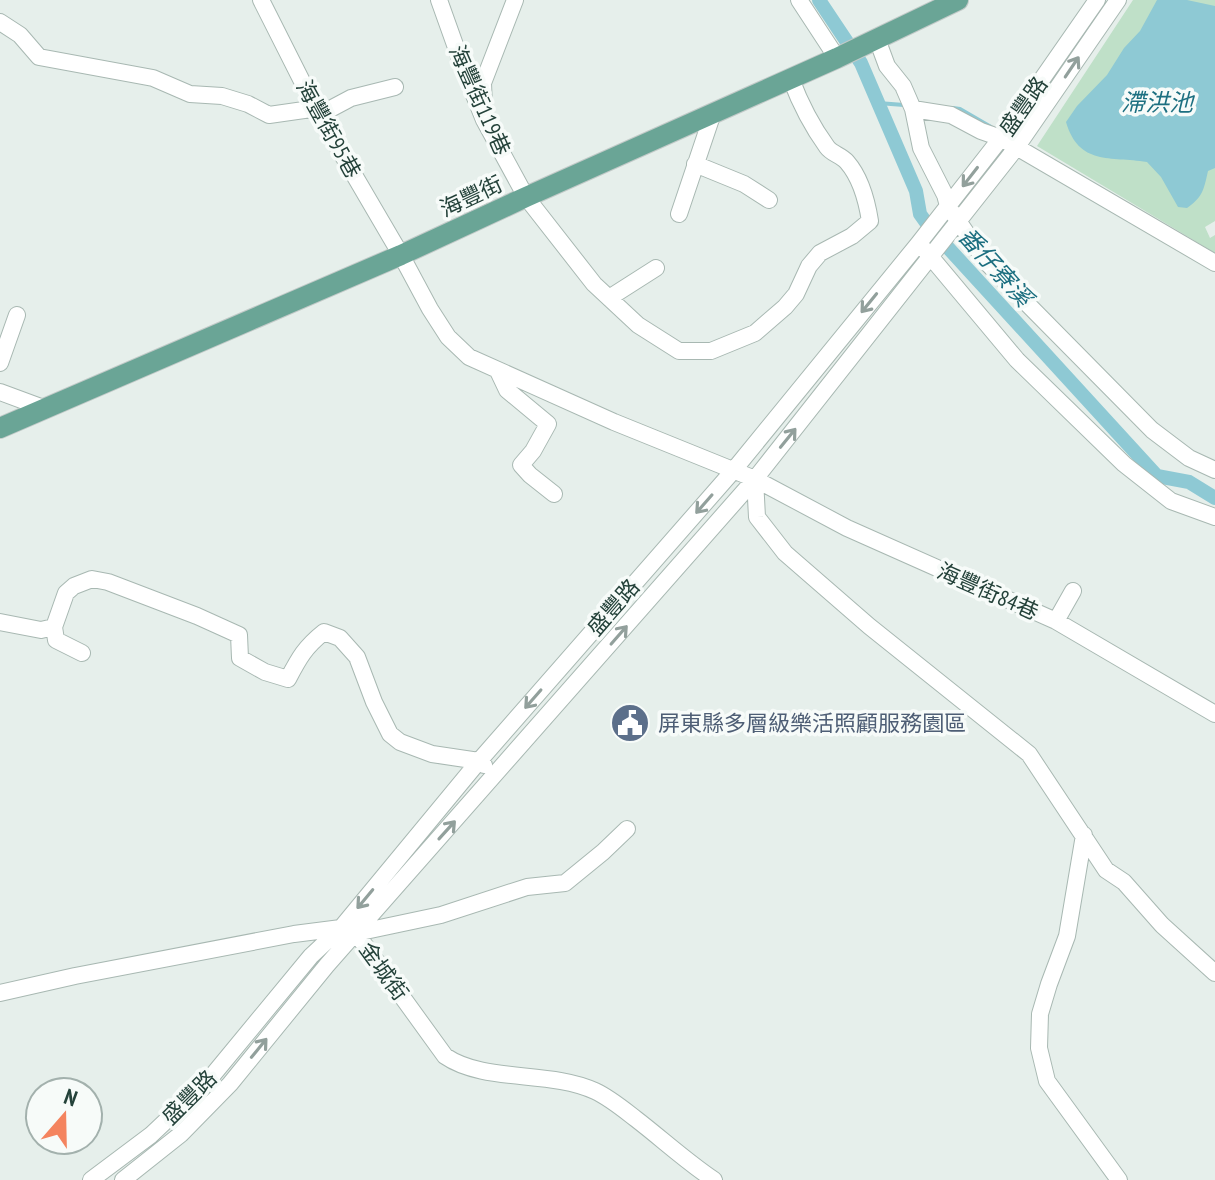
<svg xmlns="http://www.w3.org/2000/svg" width="1215" height="1180" viewBox="0 0 1215 1180" font-family="'PT Sans Narrow','Noto Sans TC',sans-serif">
  <rect width="100%" height="100%" fill="#e6efeb"/>
  <path fill="#bfe0c8" d="M1133 0H1215V221L1205 227 1210 238 1215 235V253L1037 146Z"/>
  <path fill="#8ec9d4" d="M1157 0H1187L1215 6V168L1208 171C1204 189 1203 197 1187 208L1178 207 1161 177 1147 162C1110 156 1079 166 1066 122L1077 106 1107 75 1124 48 1140 31Z"/>
  <g fill="none" stroke-linecap="round" stroke-linejoin="round">
    <path stroke="#8ec9d4" stroke-width="4" d="M878 103 904 105
      M953 108 960 109 991 127"/>
    <path stroke="#8ec9d4" stroke-width="14" d="M819 0 861 63 916 191 920 214 930 228 1157 476 1189 482 1215 498"/>
    <defs>
      <path id="minor" d="M261 0 319 115 401 255 430 309 448 337 469 357 614 422 755 479 847 528 1056 621 1215 714
        M439 0 464 70 484 120 526 197 594 284 638 325 679 351H711L755 333 785 307 796 294 809 266 820 253 852 236 870 221C867 202 861 178 847 162 841 155 832 154 827 147 811 125 800 103 791 79
        M799 0 837 58
        M0 22 20 35 39 57 153 78 190 94 222 96 248 104 269 115 311 109 319 115 351 98 395 87
        M877 39 887 66 903 86 913 109 921 148 945 195 948 206 986 262 1152 430 1189 458 1215 470
        M484 106 483 83 515 0
        M913 109 951 115 981 131 1001 138 1215 263
        M695 164 744 184 769 200
        M679 214 713 113
        M925 250 1017 360 1124 464 1171 501 1215 517
        M609 298 656 268
        M0 363 17 315
        M498 371 507 390 548 424 533 451 521 465 530 475 554 494
        M0 392 46 409
        M755 479 757 517 785 553 869 626 1029 754 1106 870 1124 882 1162 925 1215 973
        M1056 621 1073 591
        M0 622 41 630 54 627 66 593 74 586 92 579 108 582 197 616 239 635 240 658 265 672 288 679C299 658 305 647 324 632L340 638 357 657 374 702 390 734 400 742 432 754 479 761 484 765
        M54 627 56 640 82 653
        M1084 835 1067 936 1049 984 1040 1014 1039 1048 1047 1081 1119 1180
        M356 933 441 915 527 887 565 883 603 852 627 829
        M0 993 75 976 294 934 341 928 356 933 445 1056C484 1083 550 1070 595 1091 610 1098 623 1109 636 1119 662 1139 687 1162 714 1180
        M91 1180 151 1135 207 1082 311 956 341 928 479 761 733 471 919 243 1001 138 1097 0
        M123 1180 181 1134 230 1084 327 965 755 479 1016 148 1118 0"/>
      <path id="major" d="M0 428 401 255 526 197 837 58 958 0"/>
    </defs>
    <use href="#minor" stroke="#a8b8b2" stroke-width="18"/>
    <use href="#major" stroke="#c2cac8" stroke-width="22"/>
    <use href="#minor" stroke="#fff" stroke-width="16"/>
    <use href="#major" stroke="#6aa596" stroke-width="20"/>
  </g>
  <defs><path id="oneway-shaft" d="M-6 0H5M1.5-3L5.5 0L1.5 3" fill="none" stroke-width="1.6" stroke-linecap="round" stroke-linejoin="round" transform="scale(2)"/></defs>
  <g stroke="#92a09c">
    <use href="#oneway-shaft" transform="translate(1072 67) rotate(-56)"/>
    <use href="#oneway-shaft" transform="translate(970 177) rotate(128)"/>
    <use href="#oneway-shaft" transform="translate(869 303) rotate(129)"/>
    <use href="#oneway-shaft" transform="translate(788 438) rotate(-51)"/>
    <use href="#oneway-shaft" transform="translate(704 504) rotate(131)"/>
    <use href="#oneway-shaft" transform="translate(619 635) rotate(-49)"/>
    <use href="#oneway-shaft" transform="translate(533 699) rotate(131)"/>
    <use href="#oneway-shaft" transform="translate(447 830) rotate(-48)"/>
    <use href="#oneway-shaft" transform="translate(365 899) rotate(130)"/>
    <use href="#oneway-shaft" transform="translate(259 1048) rotate(-51)"/>
  </g>
  <defs>
    <symbol id="civic-disc" viewBox="-11 -11 22 22"><circle r="9.5" fill="#5c6f8a" stroke="#f7fbf9"/><path d="M-.6-6.5H3V-4.5H.6V-3L4-1V1h2V6H-6V1h2V-1L-.6-3ZM-1.2 2.5V6h2.4V2.5Z" fill="#fff"/></symbol>
  </defs>
  <g fill-rule="evenodd">
    <use href="#civic-disc" x="608" y="701" width="44" height="44"/>
  </g>
  <g text-anchor="middle" stroke-width="7" stroke-linejoin="round" paint-order="stroke">
    <g font-size="22" fill="#24423a" stroke="#f7fbf9">
      <text transform="translate(480 100) rotate(66)" y="8">海豐街119巷</text>
      <text transform="translate(1023 106) rotate(-55)" y="8">盛豐路</text>
      <text transform="translate(329 129) rotate(61)" y="8">海豐街95巷</text>
      <text transform="translate(471 196) rotate(-25)" y="8">海豐街</text>
      <text transform="translate(988 591) rotate(24)" y="8">海豐街84巷</text>
      <text transform="translate(613 607) rotate(-49)" y="8">盛豐路</text>
      <text transform="translate(384 971) rotate(54)" y="8">金城街</text>
      <text transform="translate(189 1097) rotate(-45)" y="8">盛豐路</text>
    </g>
    <g font-size="22" fill="#4e5e75" stroke="#f7fbf9" text-anchor="start">
      <text x="658" y="731">屏東縣多層級樂活照顧服務園區</text>
    </g>
    <g font-size="24" font-style="italic" fill="#1c6f80" stroke="#f7fbf9">
      <text x="1157" y="111">滯洪池</text>
      <text transform="translate(995 267) rotate(48)" y="8">番仔寮溪</text>
    </g>
  </g>
  <g transform="translate(64 1116) rotate(20)"><circle r="38" fill="#f7fbf9" stroke="#a3b1ad" stroke-width="2"/>
  <path d="M0-6L14 30L0 20L-14 30Z" fill="#f4845f"/>
  <text y="-12" font-size="22" font-weight="bold" text-anchor="middle" fill="#24423a">N</text>
  </g>
</svg>
